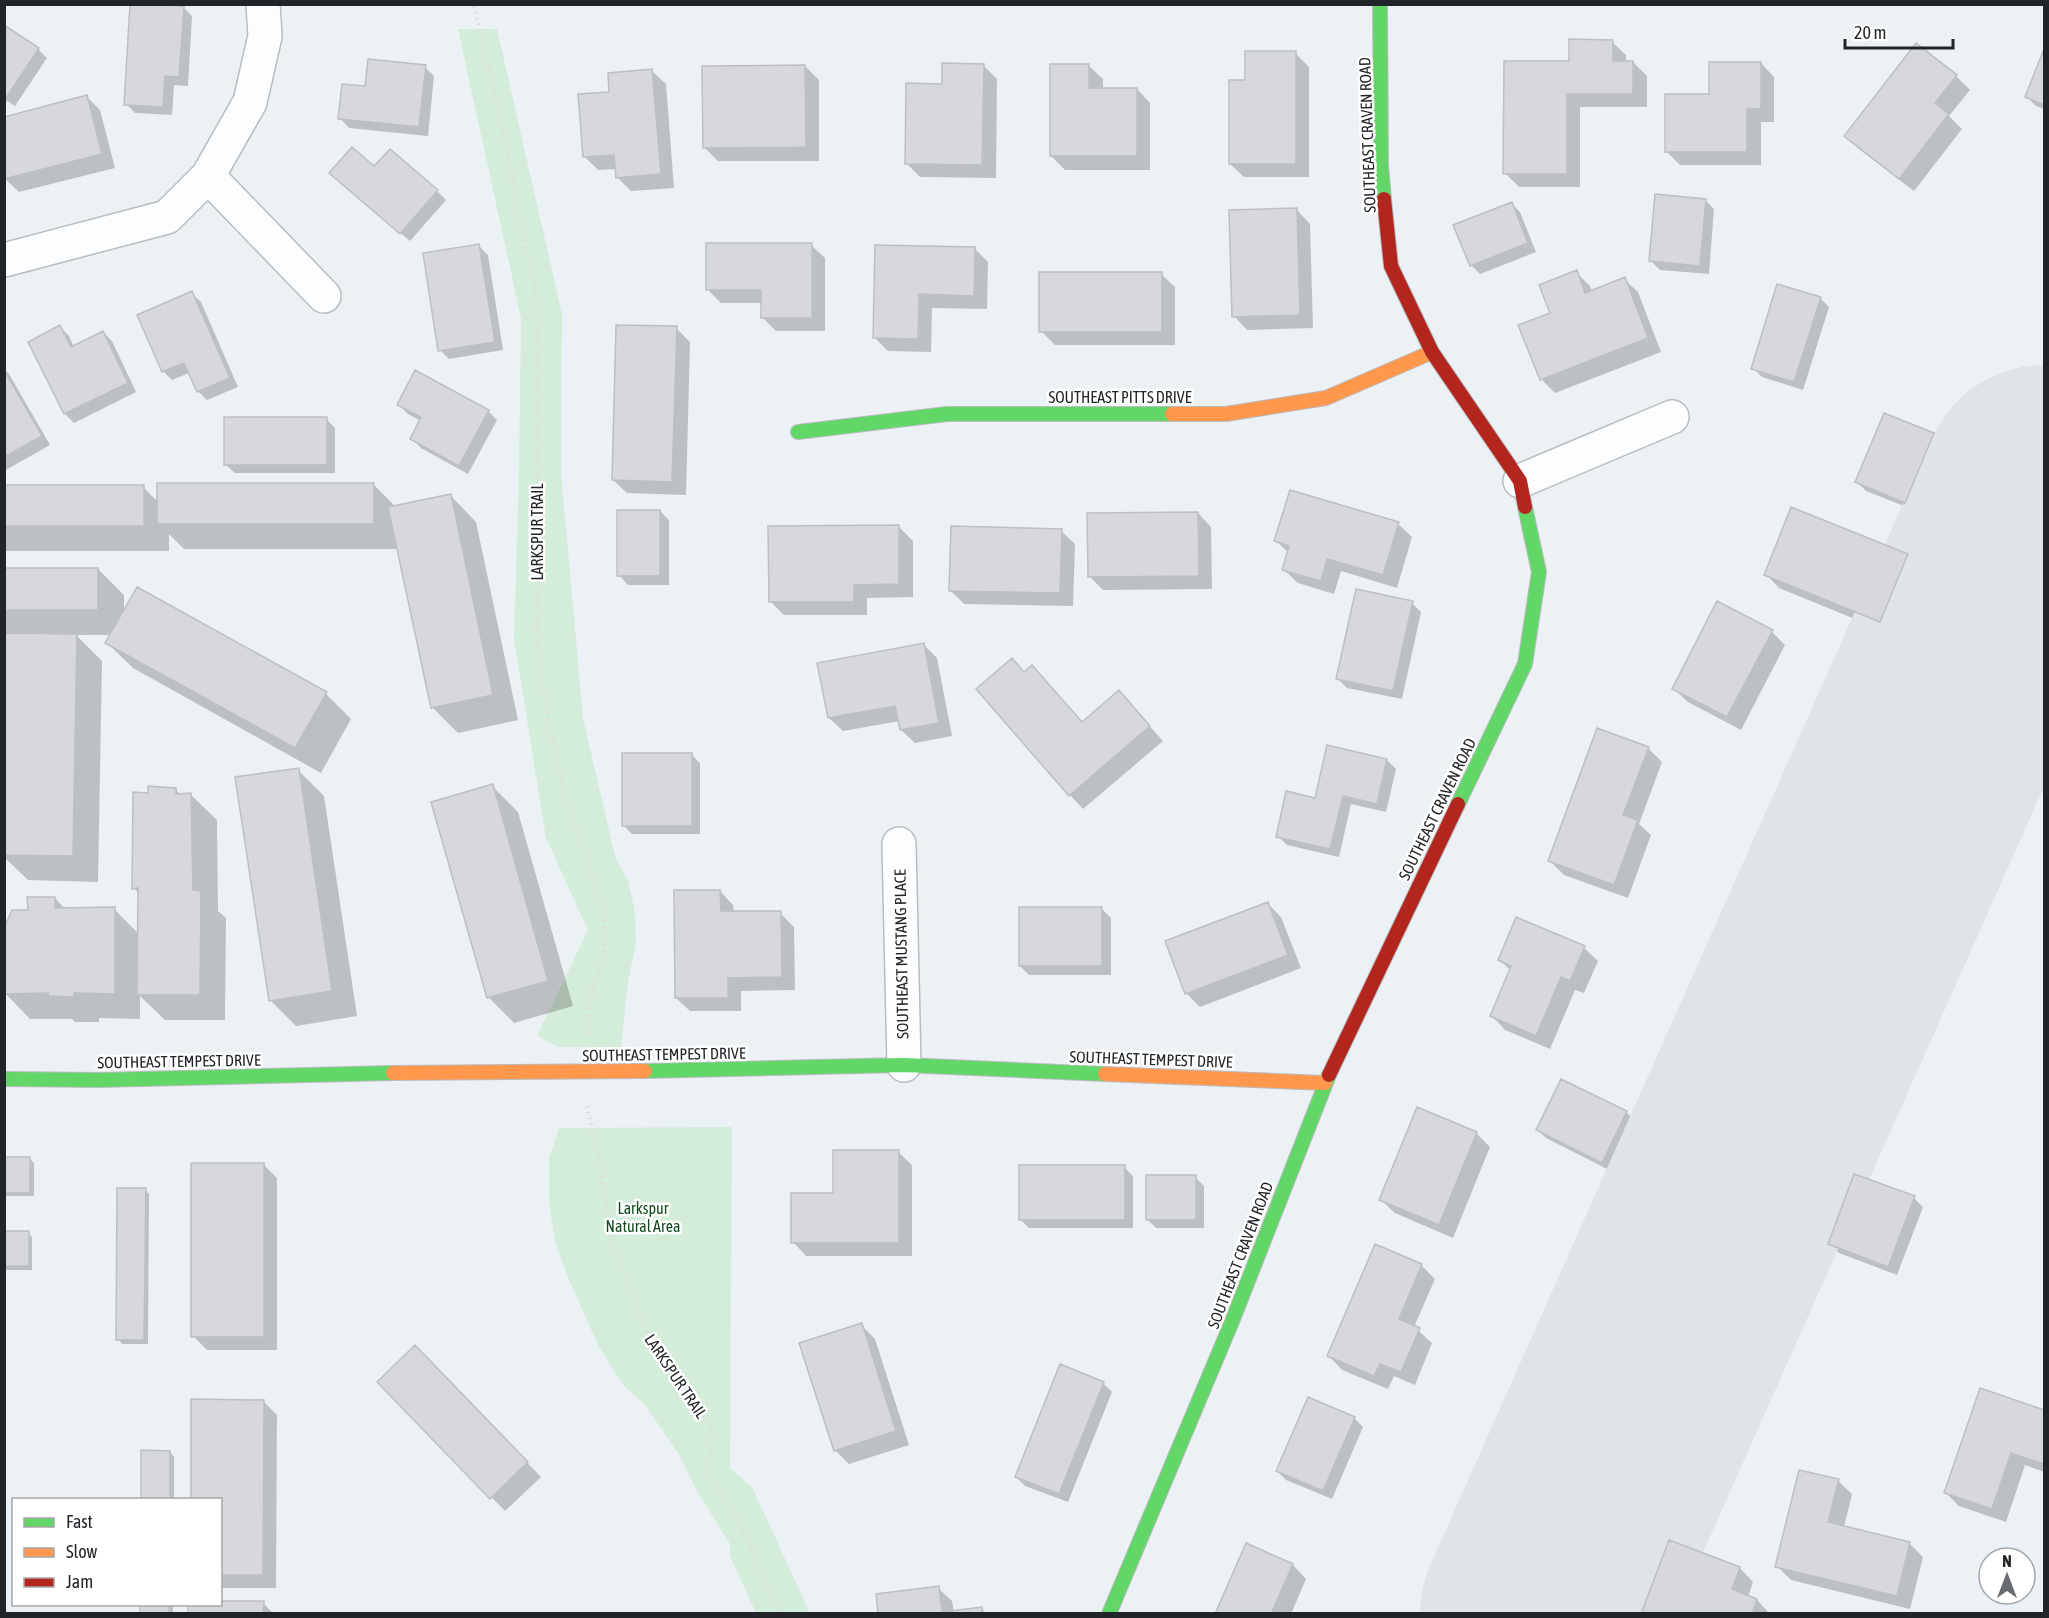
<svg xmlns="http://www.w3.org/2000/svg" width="2049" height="1618" viewBox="0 0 2049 1618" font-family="'Asap Condensed',sans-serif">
  <rect width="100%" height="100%" fill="#ecf1f6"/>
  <path fill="#d4ecda" d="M458 29H497L562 314 561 472 583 718 616 860 628 880 635 913 636 943 628 982 621 1047H558L537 1036 588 930 546 838 514 639 519 472 521 318Z
    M732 1127 730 1468 752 1487 810 1613H756L730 1556V1544L698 1493 680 1456 645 1405 623 1385 598 1345 570 1282 555 1242 549 1203V1159L559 1128Z"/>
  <path fill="#0003" d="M132 4 183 7 192 16 188 86 174 85 172 115 135 113 126 104Z
    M4 27 38 49 47 58 15 106 4 99Z
    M1612 42 1626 55V62H1633L1647 76V107H1580V187H1519L1505 173 1570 62Z
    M1295 53 1309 67V177H1244L1230 164 1246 82Z
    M2044 53V109L2036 106 2027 97Z
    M1761 63 1774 77V122H1761V165H1680L1666 151 1711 96Z
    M983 65 997 79 996 178 920 177 907 164 943 86Z
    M805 66 819 80V161H718L704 147Z
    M1089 66 1103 79V89H1137L1150 103V170H1065L1051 156Z
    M425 67 434 76 428 136 349 128 340 118Z
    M652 71 666 84 674 188 631 191 617 177V169L598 170 584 156 611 93Z
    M1956 76 1970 90 1949 116 1962 129 1914 191 1859 149 1846 136Z
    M87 97 100 110 115 168 19 192 5 179Z
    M374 168 437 191 446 200 410 241 340 182Z
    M1705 200 1714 209 1709 274 1660 270 1651 261Z
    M1511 203 1520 212 1536 252 1480 274 1471 265Z
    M1297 210 1310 224 1313 328 1247 330 1234 316Z
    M811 245 825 258V331H776L762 317V303H721L707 289Z
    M479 246 488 255 503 350 449 359 440 350Z
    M876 247 974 248 988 262 987 309 932 308 931 352 888 351 874 337Z
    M1576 272 1590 286 1592 292 1624 279 1638 292 1661 352 1555 393 1541 379 1551 313Z
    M1161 274 1175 287V345H1055L1041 331Z
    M191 293 201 302 238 387 207 400 198 391 189 373 172 380 163 371 139 316Z
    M1820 298 1829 307 1803 390 1762 377 1753 368Z
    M60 327 69 336 74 347 103 332 112 341 136 392 74 423 65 414 30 342Z
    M676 328 690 342 686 495 627 493 613 480Z
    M4 369 9 374 50 445 4 471Z
    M399 405 488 411 497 420 468 474 421 448 412 439 421 421 408 414Z
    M326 419 335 428V473H235L225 464Z
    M1933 434 1942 443 1914 510 1866 491 1857 482Z
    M373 484 396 507 451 496 476 522 518 720 458 733 432 707 399 549H184L169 534V551H4V487H143L158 502Z
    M660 511 669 520V585H628L619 575Z
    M1198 513 1211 527 1212 589 1103 590 1090 577Z
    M1398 524 1412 537 1397 588 1341 571 1334 594 1298 583 1284 570 1289 553 1276 541Z
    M899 527 913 541V597L867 598V615H784L770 601Z
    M1061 531 1075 544 1073 606 964 604 950 590Z
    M1907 555 1921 569 1894 635 1779 588 1766 574Z
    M4 569H98L124 595V613L326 694 351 719 321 773 133 668 107 643 111 635H76L102 661 98 882 28 880 4 857Z
    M1412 603 1421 612 1402 699 1347 688 1338 679Z
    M1772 632 1785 645 1741 730 1688 702 1674 689Z
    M924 645 937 658 952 736 915 743 901 730 900 721 843 731 829 718Z
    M1032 667 1083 723 1119 692 1163 741 1083 809 1070 795 1025 673Z
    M1648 748 1662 762 1639 824 1651 835 1628 898 1564 875 1550 861Z
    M691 754 700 763V834H632L623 825Z
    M1387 760 1396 769 1386 812 1351 804 1339 857 1287 845 1278 836 1316 800Z
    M298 770 324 796 357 1016 296 1026 270 1000Z
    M492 786 518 812 573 1006 514 1023 488 997Z
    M176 790 181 795H191L217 820 218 911 226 918 225 1020H165L140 996V1019L99 1018V1022H75L72 1019H30L5 993 29 912 55 898 65 909H114L139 934V894L134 888 149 794Z
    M720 891 733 905 734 913H780L794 927 795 990 741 991V1011H690L676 998Z
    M1267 903 1281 917 1301 968 1200 1007 1186 993Z
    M1102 909 1111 918V975H1029L1020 966Z
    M1584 948 1598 961 1584 993 1575 990 1550 1049 1505 1030 1492 1016 1511 971 1500 960Z
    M1562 1081 1627 1113 1636 1122 1611 1171 1546 1138 1537 1129Z
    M1476 1133 1490 1147 1453 1238 1395 1213 1381 1200Z
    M898 1152 912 1165V1256H806L793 1242 834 1194Z
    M4 1159H30L34 1163V1196H4Z
    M263 1164 277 1178V1350H207L193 1336Z
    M1124 1167 1133 1176V1228H1029L1020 1219Z
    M1195 1177 1204 1186V1228H1156L1147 1219Z
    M145 1190 149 1194 148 1344H122L118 1339Z
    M1914 1198 1923 1207 1897 1275 1839 1253 1830 1244Z
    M4 1232H28L32 1237V1270H4Z
    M1421 1265 1435 1279 1414 1327 1432 1343 1415 1385 1394 1376 1388 1389 1342 1370 1329 1356Z
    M861 1325 875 1339 909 1445 849 1464 835 1450Z
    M415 1348 541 1477 505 1511 379 1382Z
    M1103 1383 1112 1392 1068 1502 1025 1486 1016 1477Z
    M1981 1390 2044 1411V1472L2025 1465 2006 1522 1959 1506 1945 1492Z
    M263 1401 277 1415 276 1588H220V1500Z
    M1354 1418 1363 1427 1332 1499 1286 1480 1277 1471Z
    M170 1452 174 1457V1500H142Z
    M1838 1481 1852 1494 1844 1527 1909 1543 1923 1557 1910 1609 1791 1580 1777 1566Z
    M1293 1565 1306 1579 1291 1614H1217Z
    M1740 1568 1753 1582 1748 1597 1757 1600 1770 1614H1642Z
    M938 1588 952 1601 954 1612 981 1609 986 1614H880Z
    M263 1603 274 1614H189L220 1604Z
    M142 1604H173V1614H142Z"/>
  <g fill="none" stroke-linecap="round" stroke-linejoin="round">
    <path stroke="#e0e4e6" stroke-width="244" d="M1542 1614 2044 487"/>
  </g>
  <path fill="#d6d8db" stroke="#bebec3" stroke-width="1.5" d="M130 4 184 6 179 77 165 76 163 107 124 105Z
    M4 25 39 48 6 98 4 97Z
    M1569 39 1613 40V61H1633V94H1567V174H1503L1504 61H1569Z
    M1916 43 1957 75 1935 103 1949 114 1899 179 1844 136Z
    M2044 49V105L2025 97Z
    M1245 51H1296V164H1229V80H1245Z
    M368 59 426 65 419 127 338 119 342 84 365 86Z
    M1709 62H1761V109H1747V152H1665V94H1709Z
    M942 63 984 64 982 165 905 164 906 83 942 84Z
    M1050 64H1089V88H1137V156H1050Z
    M805 65 806 147 703 148 702 66Z
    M652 69 661 174 616 178 614 155 583 157 578 94 609 92 608 73Z
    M87 95 102 154 4 179V117Z
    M352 147 374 166 390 149 438 190 400 234 329 173Z
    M1655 194 1706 199 1700 266 1649 261Z
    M1512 202 1528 243 1470 266 1453 225Z
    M1297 208 1300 315 1232 317 1229 210Z
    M706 243H812V318H761V290H706Z
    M479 244 495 342 438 351 423 253Z
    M875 245 975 247 974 296 919 294 918 339 873 338Z
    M1577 270 1585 293 1625 277 1648 338 1540 380 1518 325 1550 313 1539 285Z
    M1039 272H1162V332H1039Z
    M1777 284 1821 297 1794 382 1751 369Z
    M192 291 230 378 197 392 184 363 162 372 137 315Z
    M60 325 71 347 103 331 128 383 64 414 28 342Z
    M616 325 677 326 672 482 612 480Z
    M4 370 42 436 4 457Z
    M415 370 489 410 459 466 410 439 421 417 397 405Z
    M1884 413 1934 433 1905 503 1855 482Z
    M224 417H327V465H224Z
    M157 483H374V524H157Z
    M4 485H144V526H4Z
    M1290 490 1399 522 1383 575 1327 559 1321 581 1282 570 1289 546 1274 541Z
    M451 494 493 695 431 708 388 507Z
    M1791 507 1908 554 1880 622 1764 575Z
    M617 510H660V576H617Z
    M1198 512 1199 576 1088 577 1087 513Z
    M899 525V584L854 585V602H769L768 526Z
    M951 526 1062 529 1060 593 949 591Z
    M4 568H98V610H4Z
    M137 587 327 692 295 748 105 643Z
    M1356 589 1413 601 1393 691 1336 679Z
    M1717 601 1773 630 1727 717 1672 689Z
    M4 633 77 634 73 856 4 855Z
    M924 643 939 723 900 730 895 706 828 718 817 663Z
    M1012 658 1024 672 1032 665 1082 722 1119 690 1150 726 1069 796 976 689Z
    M1597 728 1649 747 1623 815 1638 820 1614 885 1548 861Z
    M1327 745 1387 759 1377 804 1343 796 1330 849 1276 837 1286 791 1315 798Z
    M622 753H692V826H622Z
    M299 768 332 991 269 1001 235 777Z
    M493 784 548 981 487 998 431 802Z
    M148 786 176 788V794L191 793 193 890 201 891 200 995H137L138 888 132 889 133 792 148 793Z
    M674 890H720L721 911H781L782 977 728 978V998H675Z
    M27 897H55V908L115 907V994L74 993V997L48 996V993L4 994 5 926 12 910H28Z
    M1268 902 1288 955 1185 994 1165 941Z
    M1019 907H1102V966H1019Z
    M1516 917 1585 946 1570 981 1561 977 1536 1036 1490 1016 1511 966 1498 960Z
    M1561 1079 1627 1111 1602 1163 1536 1130Z
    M1417 1107 1477 1132 1439 1225 1379 1200Z
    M833 1150H899V1243H791V1193H833Z
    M4 1157H30V1193H4Z
    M191 1163H264V1337H191Z
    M1019 1165H1125V1220H1019Z
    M1854 1174 1915 1196 1888 1267 1828 1244Z
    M1146 1175H1196V1220H1146Z
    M117 1188H146L144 1340H116Z
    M4 1231H29V1266H4Z
    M1375 1244 1422 1264 1399 1319 1420 1328 1401 1372 1380 1364 1374 1376 1327 1356Z
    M862 1323 896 1431 834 1451 799 1343Z
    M415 1345 528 1462 490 1499 377 1382Z
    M1060 1364 1104 1382 1059 1494 1015 1477Z
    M1980 1388 2044 1410V1464L2011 1453 1992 1509 1944 1493Z
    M1308 1397 1355 1417 1323 1491 1276 1471Z
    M191 1399 264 1400 263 1575H220V1500H191Z
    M141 1450 170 1451V1500H141Z
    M1799 1470 1839 1479 1828 1522 1910 1542 1897 1596 1775 1567Z
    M1669 1540 1740 1567 1732 1589 1757 1599 1752 1614H1641Z
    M1246 1543 1293 1564 1271 1614H1215Z
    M939 1586 942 1612 982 1607 983 1614H878L876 1594Z
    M220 1601H264L263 1614H188V1604H220Z
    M140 1604H169V1614H140Z"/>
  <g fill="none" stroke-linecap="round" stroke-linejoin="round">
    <defs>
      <path id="street" d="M208 176 324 296
        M4 260 167 217 208 176 250 102 265 36 263 4
        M1520 481 1672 417
        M899 844 904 1065"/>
      <path id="fast" d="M1380 4 1381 165 1384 199
        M798 432 947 414H1172
        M1458 804 1525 664 1539 572 1525 507
        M645 1071 904 1065 1105 1074
        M4 1079 99 1080 393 1073
        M1109 1614 1231 1324 1329 1075"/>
      <path id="slow" d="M1172 414H1226L1326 398 1432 352
        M393 1073 645 1071
        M1105 1074 1325 1083"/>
      <path id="jam" d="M1384 199 1391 266 1432 352 1520 481 1525 507
        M1329 1075 1458 804"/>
    </defs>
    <use href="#street" stroke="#b9bcc0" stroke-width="36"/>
    <use href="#fast" stroke="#b9bcc0" stroke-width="16"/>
    <use href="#slow" stroke="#b9bcc0" stroke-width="16"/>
    <use href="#jam" stroke="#b9bcc0" stroke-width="16"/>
    <path stroke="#dcddde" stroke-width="4" stroke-dasharray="1.5 4.5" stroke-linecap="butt" d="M474 6 511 167 520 224 534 278 538 341 537 637 547 716 567 801 591 870 605 920V947L590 1001 587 1037
      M587 1106 598 1154 613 1244 648 1337 712 1429 708 1477 737 1516 779 1614"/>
    <use href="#street" stroke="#fcfdfe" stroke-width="33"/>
    <use href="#fast" stroke="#63d668" stroke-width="14"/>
    <use href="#slow" stroke="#ff974d" stroke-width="14"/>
    <use href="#jam" stroke="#b3261e" stroke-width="14"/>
  </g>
  <g text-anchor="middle" stroke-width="5" stroke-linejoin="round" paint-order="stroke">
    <g font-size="16" fill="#212428" stroke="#fff">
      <text transform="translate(1367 135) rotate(-92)" y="6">SOUTHEAST CRAVEN ROAD</text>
      <text x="1120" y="403">SOUTHEAST PITTS DRIVE</text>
      <text transform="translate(537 532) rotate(-90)" y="6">LARKSPUR TRAIL</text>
      <text transform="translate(1437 809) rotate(-64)" y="6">SOUTHEAST CRAVEN ROAD</text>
      <text transform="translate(901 954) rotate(-91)" y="6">SOUTHEAST MUSTANG PLACE</text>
      <text transform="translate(664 1054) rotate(-1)" y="6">SOUTHEAST TEMPEST DRIVE</text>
      <text transform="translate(1151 1059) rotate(2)" y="6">SOUTHEAST TEMPEST DRIVE</text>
      <text transform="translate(179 1061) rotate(-1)" y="6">SOUTHEAST TEMPEST DRIVE</text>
      <text transform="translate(1240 1255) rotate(-69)" y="6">SOUTHEAST CRAVEN ROAD</text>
      <text transform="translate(676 1376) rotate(56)" y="6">LARKSPUR TRAIL</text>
    </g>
    <g font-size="16" fill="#114c1c" stroke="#fff">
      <text x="643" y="1214">Larkspur<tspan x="643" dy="18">Natural Area</tspan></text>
    </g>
  </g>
  <rect width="2049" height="1618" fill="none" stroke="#212428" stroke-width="12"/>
  <rect x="12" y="1498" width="210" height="108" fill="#ffffff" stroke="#a6a7a9" stroke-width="1.5"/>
  <rect x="24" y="1518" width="30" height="9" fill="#63d668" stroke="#a6a7a9" stroke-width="1.5"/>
  <text x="66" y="1528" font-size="18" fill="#212428">Fast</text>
  <rect x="24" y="1548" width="30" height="9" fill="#ff974d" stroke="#a6a7a9" stroke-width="1.5"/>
  <text x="66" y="1558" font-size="18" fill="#212428">Slow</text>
  <rect x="24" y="1578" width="30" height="9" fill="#b3261e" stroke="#a6a7a9" stroke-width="1.5"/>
  <text x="66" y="1588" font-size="18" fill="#212428">Jam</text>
  <g transform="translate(2007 1576)"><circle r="28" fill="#ffffff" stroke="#a6a7a9" stroke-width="1.5"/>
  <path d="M0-4.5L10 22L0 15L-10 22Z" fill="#686c70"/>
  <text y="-9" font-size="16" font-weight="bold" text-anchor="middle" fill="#212428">N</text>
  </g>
  <path d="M1845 39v9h108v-9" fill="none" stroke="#212428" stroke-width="3"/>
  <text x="1854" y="39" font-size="18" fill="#212428" stroke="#ffffff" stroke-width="4.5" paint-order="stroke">20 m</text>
</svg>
